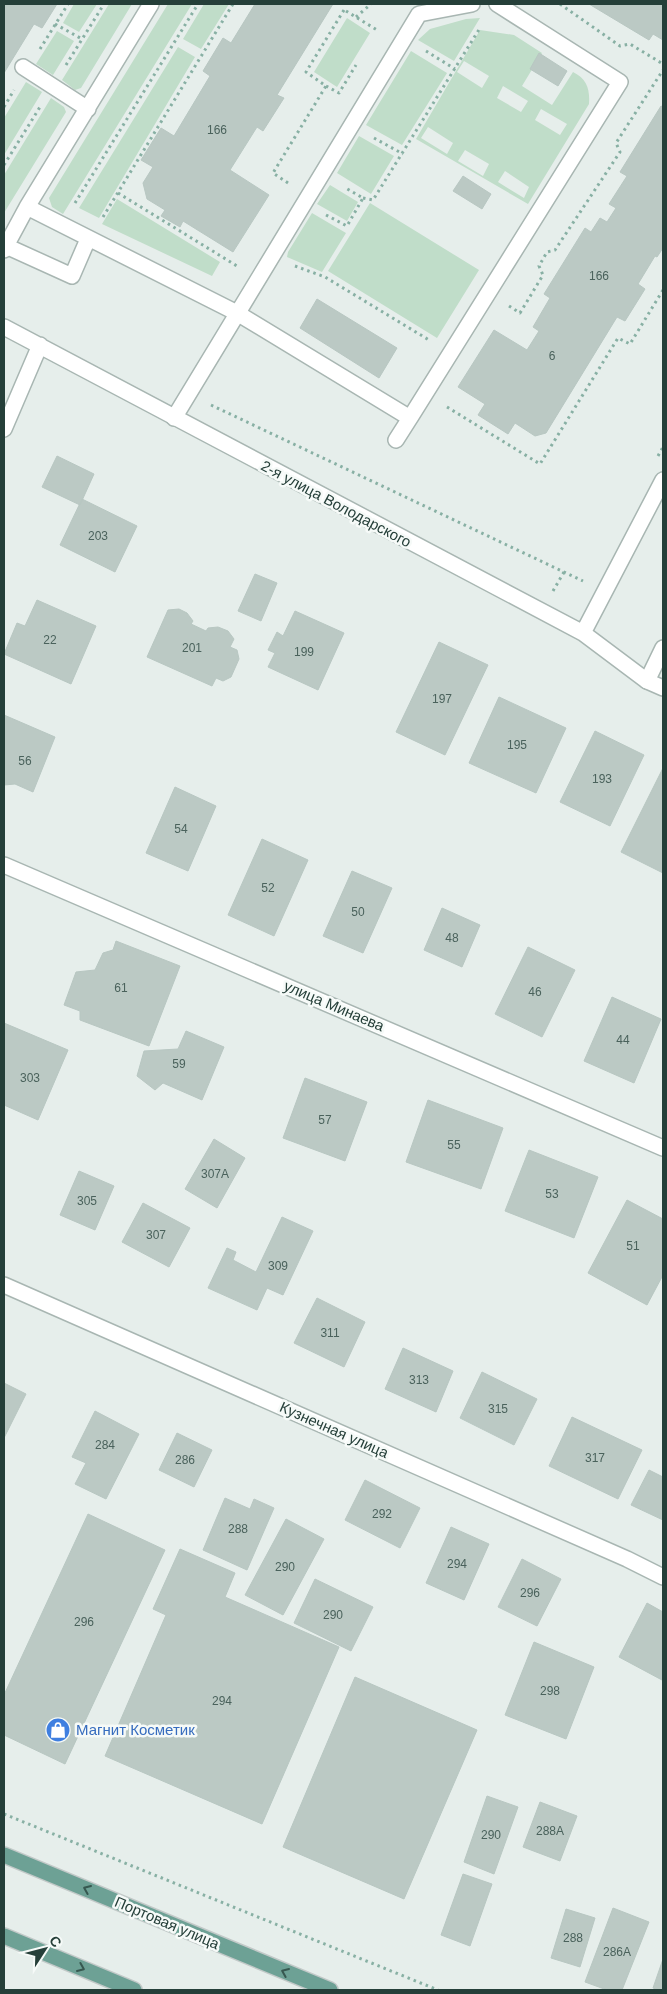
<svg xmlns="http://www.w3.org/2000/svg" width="667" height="1994" viewBox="0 0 667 1994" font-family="Helvetica,sans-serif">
  <rect width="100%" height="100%" fill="#e6eeeb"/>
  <path fill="#c0ddc9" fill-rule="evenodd" d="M74 4H97L79 32 63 23Z
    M109 4H132L81 88 75 90 62 80Z
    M168 4H192L63 214 52 207 49 198Z
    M204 4H229L201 49 183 39Z
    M347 18 370 33 337 87 314 72Z
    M480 18 454 61 418 40 430 29 466 19Z
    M480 30 514 35 542 53 522 86 552 105 573 72C587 79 590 89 589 104L528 204 416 139ZM464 61 489 76 482 88 457 72ZM503 86 528 101 521 112 497 98ZM541 109 567 124 560 135 535 120ZM428 127 453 143 447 154 421 138ZM465 150 489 164 483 176 458 161ZM505 171 529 187 524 198 498 182Z
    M57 31 74 41 53 75 36 64Z
    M178 47 195 57 99 218 79 208Z
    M411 51 447 73 402 145 366 125Z
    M26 82 42 92 4 155V118Z
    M51 98 64 107 66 112 4 213V175Z
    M359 136 394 156 371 194 337 173Z
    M330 185 358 202 347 221 317 204Z
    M117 199 220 262 212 276 102 224Z
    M370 203 479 270 437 338 328 271Z
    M312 213 346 233 322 272 287 257 288 252Z"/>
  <path fill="#bbc9c4" stroke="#b8c7c2" d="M4 4H57L42 28 34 24 4 73Z
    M255 4H333L277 95 284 98 263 131 257 127 230 170 269 195 233 252 183 221 180 227 161 216 165 210 147 199 143 183 153 167 141 160 161 128 174 136 210 76 203 71 223 38 231 43Z
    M589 4H663V40L653 34 649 40Z
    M539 53 567 71 558 86 530 69Z
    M661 106 663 107V248L657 257 655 256 638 284 645 289 625 321 617 317 546 433 535 436 515 423 508 434 478 415 485 404 458 387 494 330 527 350 539 331 533 327 550 298 544 294 585 228 591 232 600 218 607 222 616 208 609 204 627 176 620 172Z
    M463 176 491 194 482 209 453 191Z
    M317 299 397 348 379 378 300 328Z
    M57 456 94 474 80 505 42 487Z
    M82 499 137 526 115 572 60 545Z
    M255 574 277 583 261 621 238 611Z
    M37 600 96 626 71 684 4 654 17 623 25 626Z
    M179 609 187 613 193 621 191 624 206 631 208 628 218 627 228 631 234 639 230 647 237 650 239 659 231 677 223 681 216 678 212 686 147 657 168 610Z
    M295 611 344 633 318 690 268 667 275 653 268 650 277 632 283 636Z
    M439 642 488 665 445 755 396 732Z
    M499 697 566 728 536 793 469 763Z
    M4 715 55 737 33 792 15 784 4 785Z
    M595 731 644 755 610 826 560 802Z
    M663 768V873L621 852Z
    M175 787 216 806 188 871 146 853Z
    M262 839 308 860 274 936 228 915Z
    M352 871 392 888 363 953 323 936Z
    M442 908 480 925 462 967 424 950Z
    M116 941 180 966 149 1046 80 1020V1011L64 1005 76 972 95 970 103 953 113 950Z
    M528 947 575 970 542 1037 495 1014Z
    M612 997 661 1019 634 1083 584 1061Z
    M4 1023 68 1050 38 1120 4 1105Z
    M186 1031 224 1047 202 1100 163 1083 155 1090 137 1076 144 1051 178 1049Z
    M305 1078 367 1102 345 1161 283 1138Z
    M428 1100 503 1128 481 1189 406 1162Z
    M214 1139 245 1158 217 1208 185 1189Z
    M529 1150 598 1177 574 1238 505 1211Z
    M79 1171 114 1186 95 1230 60 1215Z
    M627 1200 663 1219V1275L647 1305 588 1273Z
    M143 1203 190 1228 169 1267 122 1242Z
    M282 1217 313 1231 283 1295 267 1288 257 1310 208 1288 227 1248 236 1252 233 1260 256 1272Z
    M317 1298 365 1322 344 1367 294 1343Z
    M403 1348 453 1371 436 1412 385 1389Z
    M482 1372 537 1399 514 1445 460 1418Z
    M4 1383 26 1394 4 1438Z
    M95 1411 139 1434 106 1499 75 1484 86 1463 72 1457Z
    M572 1417 642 1450 618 1499 549 1466Z
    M177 1433 212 1450 194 1487 159 1470Z
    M649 1470 663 1477V1520L631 1505Z
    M365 1480 420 1508 400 1548 345 1520Z
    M225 1498 250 1509 254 1499 274 1508 247 1570 203 1550Z
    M88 1514 165 1550 65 1764 4 1735V1695Z
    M286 1519 324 1539 283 1615 245 1595Z
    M451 1527 489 1544 464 1600 426 1583Z
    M180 1549 235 1573 225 1597 339 1647 262 1824 105 1756 166 1615 153 1609Z
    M522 1559 561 1579 537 1626 498 1607Z
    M315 1579 373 1607 351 1651 294 1623Z
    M647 1603 663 1612 662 1680 619 1657Z
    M534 1642 594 1667 566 1739 505 1715Z
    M355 1677 477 1730 404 1899 283 1847Z
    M487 1796 518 1807 494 1874 464 1862Z
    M540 1802 577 1816 560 1861 523 1847Z
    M463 1874 492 1884 470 1946 441 1935Z
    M613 1908 649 1922 622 1990H607L585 1982Z
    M566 1909 595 1918 580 1967 551 1958Z
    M663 1959V1990H659L653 1988Z"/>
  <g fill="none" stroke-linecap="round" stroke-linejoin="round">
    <defs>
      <path id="lane" d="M151 4 27 207 237 313 410 418 620 82 497 4
        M23 67 88 109
        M4 245 6 246 27 207
        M4 250 6 246 72 276 88 239
        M174 418 419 14 472 4
        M396 440 410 418
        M647 681 663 648"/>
      <path id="street" d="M4 327 583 633 647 681 663 688
        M4 429 40 345
        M583 633 663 480
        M4 865 663 1148
        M4 1285 627 1559 663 1577"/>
      <path id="primary" d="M4 1855 330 1990
        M4 1936 134 1990"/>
    </defs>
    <use href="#lane" stroke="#a8b6b2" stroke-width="18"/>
    <use href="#street" stroke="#a8b6b2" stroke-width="18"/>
    <use href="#primary" stroke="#c2c9c8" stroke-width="18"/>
    <path stroke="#88b0a4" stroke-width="3" stroke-dasharray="2.5 4" stroke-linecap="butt" d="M560 4 620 46 630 44 663 64
      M346 11 377 30 376 32
      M356 17 371 4
      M55 24 82 39
      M40 49 68 4
      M426 51 455 69
      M66 65 104 4
      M326 86 339 93 356 65
      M4 107 14 90
      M374 138 403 154
      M4 165 40 107
      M288 183 273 173 326 86 306 72 344 10
      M118 193 237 266
      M363 198 373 200 480 28
      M75 203 198 4
      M326 215 347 226 363 198 344 187
      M103 217 233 4
      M295 266 325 277 429 340
      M509 306 520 313 543 275 539 266 547 252 555 250 620 152 616 143 663 70
      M211 405 583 581
      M447 407 540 464 618 338 630 344 663 290
      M658 456 663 447
      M553 591 564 572
      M4 1814 438 1990"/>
    <use href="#lane" stroke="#fff" stroke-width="15"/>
    <use href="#street" stroke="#fff" stroke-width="15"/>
    <use href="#primary" stroke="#6da195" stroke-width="15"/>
  </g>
  <defs><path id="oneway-chevron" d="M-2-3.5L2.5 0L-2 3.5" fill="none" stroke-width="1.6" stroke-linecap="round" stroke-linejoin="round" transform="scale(1.25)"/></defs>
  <g stroke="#375850">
    <use href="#oneway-chevron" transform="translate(87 1889) rotate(-157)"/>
    <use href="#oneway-chevron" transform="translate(81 1968) rotate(23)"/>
    <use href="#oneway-chevron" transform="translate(285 1972) rotate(-157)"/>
  </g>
  <defs>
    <symbol id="shop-disc" viewBox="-11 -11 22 22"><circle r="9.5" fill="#3f7fe0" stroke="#f6faf8"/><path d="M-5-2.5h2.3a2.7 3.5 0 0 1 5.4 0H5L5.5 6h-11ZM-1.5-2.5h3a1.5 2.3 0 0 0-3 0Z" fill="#fff"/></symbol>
  </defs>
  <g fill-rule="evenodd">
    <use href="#shop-disc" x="44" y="1716" width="28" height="28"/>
  </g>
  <g text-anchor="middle" stroke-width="5" stroke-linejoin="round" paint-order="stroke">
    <g font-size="12" fill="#4a625c">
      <text x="217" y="134">166</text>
      <text x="599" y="280">166</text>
      <text x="552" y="360">6</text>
      <text x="98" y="540">203</text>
      <text x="50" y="644">22</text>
      <text x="192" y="652">201</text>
      <text x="304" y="656">199</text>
      <text x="442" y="703">197</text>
      <text x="517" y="749">195</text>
      <text x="25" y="765">56</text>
      <text x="602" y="783">193</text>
      <text x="181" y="833">54</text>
      <text x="268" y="892">52</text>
      <text x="358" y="916">50</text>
      <text x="452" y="942">48</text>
      <text x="121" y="992">61</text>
      <text x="535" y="996">46</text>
      <text x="623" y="1044">44</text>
      <text x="179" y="1068">59</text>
      <text x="30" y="1082">303</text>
      <text x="325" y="1124">57</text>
      <text x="454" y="1149">55</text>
      <text x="215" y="1178">307А</text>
      <text x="552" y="1198">53</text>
      <text x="87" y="1205">305</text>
      <text x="156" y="1239">307</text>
      <text x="633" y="1250">51</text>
      <text x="278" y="1270">309</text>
      <text x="330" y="1337">311</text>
      <text x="419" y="1384">313</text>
      <text x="498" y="1413">315</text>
      <text x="105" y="1449">284</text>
      <text x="595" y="1462">317</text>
      <text x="185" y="1464">286</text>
      <text x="382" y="1518">292</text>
      <text x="238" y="1533">288</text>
      <text x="457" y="1568">294</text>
      <text x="285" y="1571">290</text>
      <text x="530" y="1597">296</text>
      <text x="333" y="1619">290</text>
      <text x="84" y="1626">296</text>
      <text x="550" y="1695">298</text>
      <text x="222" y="1705">294</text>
      <text x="550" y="1835">288А</text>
      <text x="491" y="1839">290</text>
      <text x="573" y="1942">288</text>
      <text x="617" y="1956">286А</text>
    </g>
    <g font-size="15" fill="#253f39" stroke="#f6faf8">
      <text transform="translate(336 504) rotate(28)" y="5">2-я улица Володарского</text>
      <text transform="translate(334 1006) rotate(23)" y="5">улица Минаева</text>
      <text transform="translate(334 1430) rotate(24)" y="5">Кузнечная улица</text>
      <text transform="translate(167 1923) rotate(23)" y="5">Портовая улица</text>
    </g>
    <g font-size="15" fill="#366cbe" stroke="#f6faf8" text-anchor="start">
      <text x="76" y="1735">Магнит Косметик</text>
    </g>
  </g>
  <rect width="667" height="1994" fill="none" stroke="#253f39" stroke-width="10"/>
  <g transform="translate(45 1949) rotate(54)" stroke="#f6faf8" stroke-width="4" paint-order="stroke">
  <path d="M0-4L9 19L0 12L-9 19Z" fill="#253f39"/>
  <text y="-8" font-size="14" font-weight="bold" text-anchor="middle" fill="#253f39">С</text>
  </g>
</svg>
